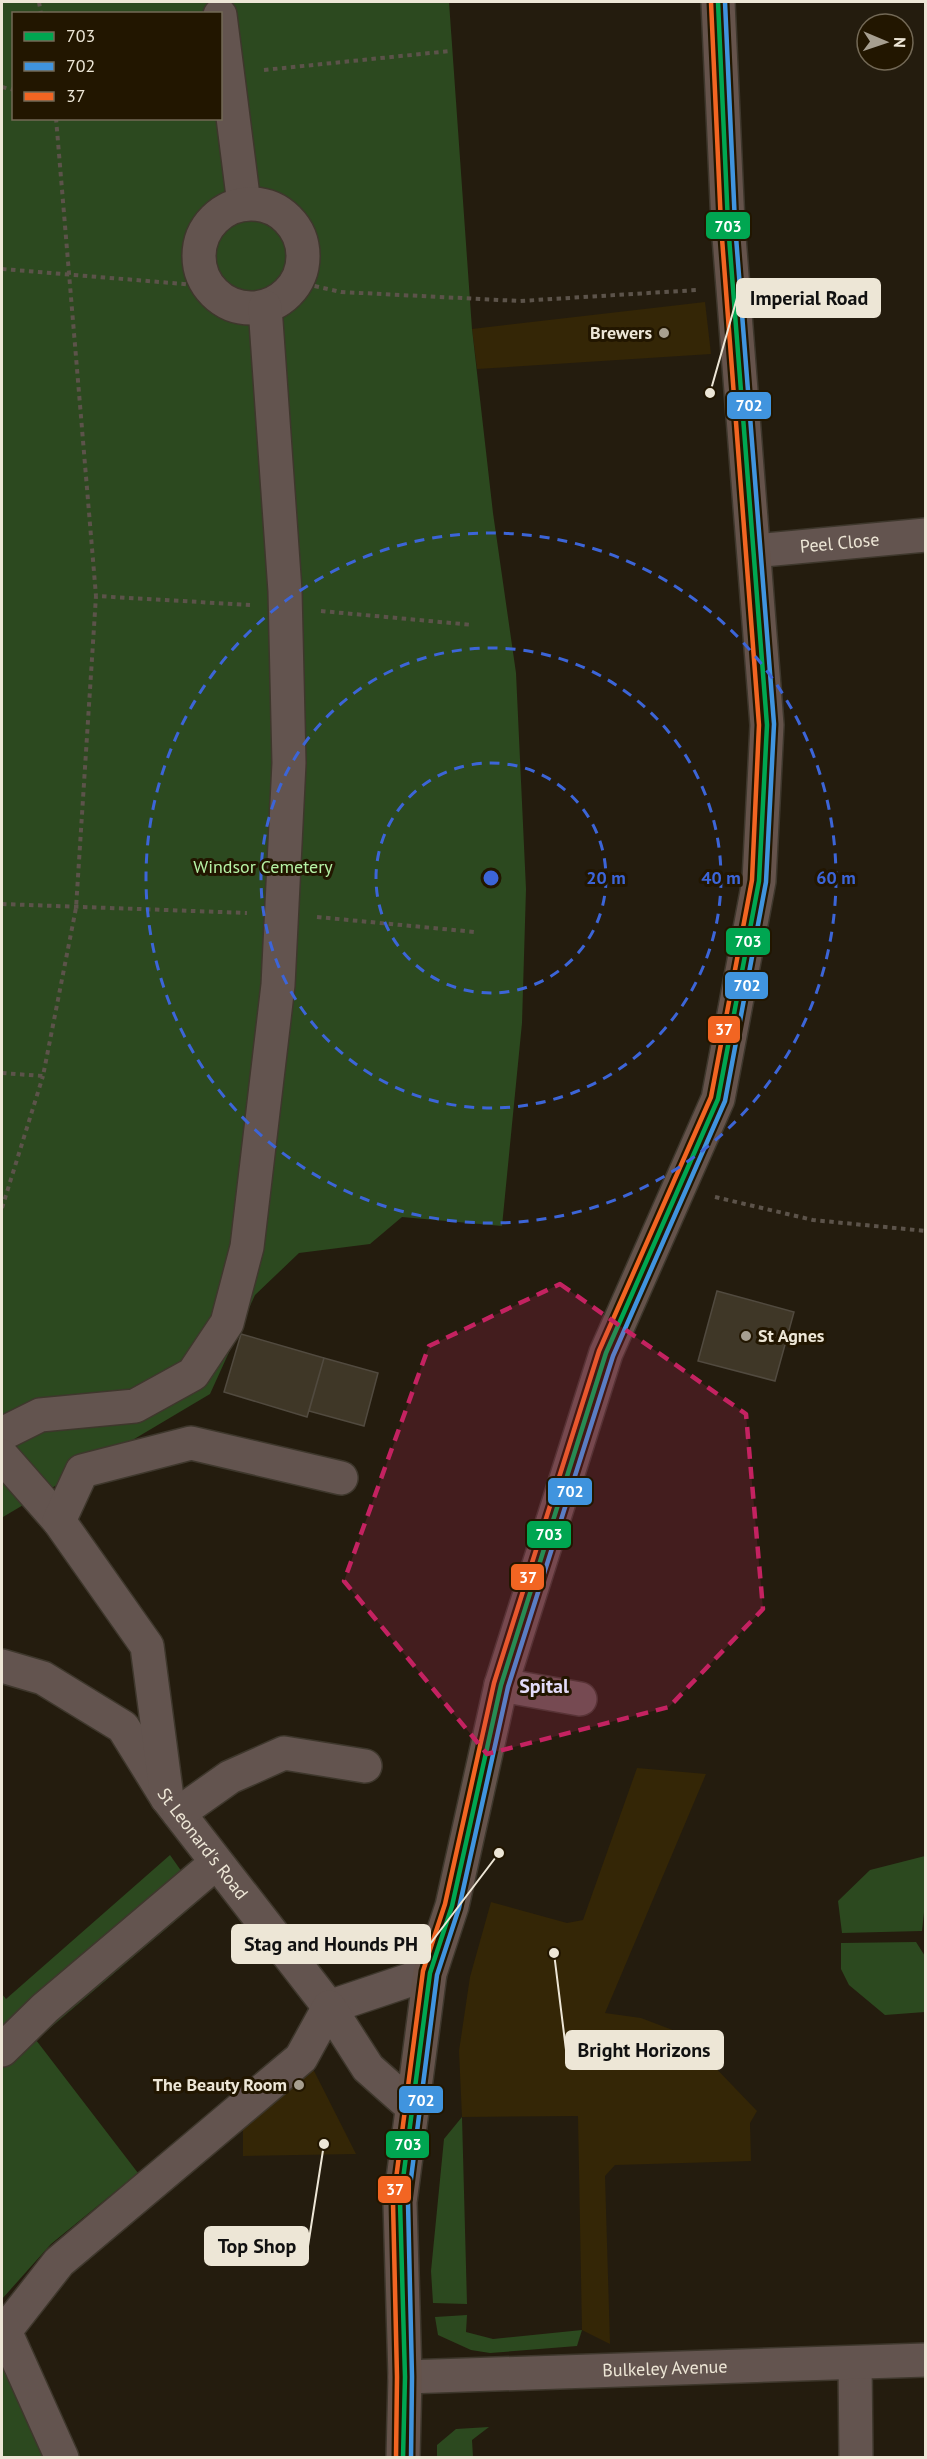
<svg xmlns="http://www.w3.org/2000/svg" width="927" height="2459" viewBox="0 0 927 2459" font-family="'PT Sans',sans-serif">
  <rect width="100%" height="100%" fill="#241c0e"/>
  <path fill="#342606" d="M705 302 711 354 477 369 472 329Z
    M637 1768 706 1774 605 2013 641 2018 683 2034 757 2111 750 2123 751 2161 615 2165 605 2176 610 2344 582 2330 578 2116 462 2117 459 2051 470 1977 491 1902 567 1923 583 1920Z
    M309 2061 356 2154 243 2156V2117Z"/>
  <path fill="#2c491f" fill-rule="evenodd" d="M2 2H449L472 329 493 513 516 673 526 889 522 1023 502 1226 402 1217 370 1244 299 1253 255 1295 210 1394 3 1517 2 1515ZM14 14H220V118H14Z
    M170 1855 201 1899 36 2040 138 2173 51 2244 2 2299V1994L6 1999Z
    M925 1856V1903L922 1931 842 1933 838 1901 870 1870Z
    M916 1942 925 1956V2012L885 2015 849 1985 841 1969V1943Z
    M462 2117 467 2304 433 2303 431 2271 444 2139Z
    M467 2315 466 2332 493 2339 582 2330 577 2346 490 2353 471 2350 438 2335 435 2317Z
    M2 2355 60 2457H2Z
    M489 2427 472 2440 473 2457H437V2445L456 2429Z"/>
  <path fill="#3f3727" stroke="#514a3f" stroke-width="1.5" d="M717 1291 794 1312 775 1381 698 1361Z
    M241 1334 324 1358 307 1417 224 1392Z
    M324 1358 378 1373 364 1426 309 1411Z"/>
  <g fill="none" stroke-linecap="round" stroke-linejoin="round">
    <defs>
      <g id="minor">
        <path d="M220 15 244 204"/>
        <circle cx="251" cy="256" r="52"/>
        <path id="s1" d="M754 551 926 535"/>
        <path d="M2 1434 40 1415 135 1406 193 1374 227 1323 247 1247 278 985 289 763 285 591 265 307"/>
        <path d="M2 1456 59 1521"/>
        <path id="s2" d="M2 1666 43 1678 123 1727 167 1798 329 2007 430 1973"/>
        <path d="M501 1685 580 1699"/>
        <path d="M167 1798 147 1646 59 1521 82 1471 191 1443 341 1478"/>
        <path d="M179 1813 230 1777 284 1753 365 1766"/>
        <path d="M2 2050 45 2008 216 1863"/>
        <path d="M855 2363 856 2458"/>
        <path id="s3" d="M405 2377 926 2360"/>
        <path d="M62 2458 5 2331 59 2262 301 2058 329 2007 368 2068 412 2107"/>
      </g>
      <path id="major" d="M403 2458 405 2377 400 2202 430 1973 452 1906 501 1685 606 1353 718 1099 759 881 767 725 728 224 718 2"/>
    </defs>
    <use href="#minor" stroke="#3e372c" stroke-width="36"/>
    <use href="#major" stroke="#3e372c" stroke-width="36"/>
    <path stroke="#5c534a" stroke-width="4" stroke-dasharray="4.5 4.5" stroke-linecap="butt" d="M39 2 41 14
      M264 70 450 51
      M2 87 14 90
      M56 118 96 596
      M2 269 208 286
      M297 282 341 292 520 301 697 290
      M321 611 473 625
      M2 904 247 913
      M317 917 475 932
      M2 1073 43 1076 76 908 96 596 250 605
      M715 1197 813 1220 926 1231
      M2 1208 43 1076"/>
    <use href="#minor" stroke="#63544f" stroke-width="33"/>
    <use href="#major" stroke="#65534b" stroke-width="33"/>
    <defs>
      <path id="bus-1" d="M403 2458 405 2377 400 2202 430 1973 452 1906 501 1685 606 1353 718 1099 759 881 767 725 728 224 718 2"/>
      <path id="bus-2" d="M411 2458 412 2377 408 2202 437 1975 459 1908 508 1687 613 1356 725 1101 766 882 774 724 735 224 725 2"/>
      <path id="bus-3" d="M396 2458 397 2377 393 2202 423 1971 445 1904 494 1683 599 1351 711 1097 752 880 759 725 721 225 711 2"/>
    </defs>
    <use href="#bus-1" stroke="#221600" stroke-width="9"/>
    <use href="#bus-2" stroke="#221600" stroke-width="9"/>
    <use href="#bus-3" stroke="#221600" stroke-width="9"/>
    <use href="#bus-1" stroke="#00a651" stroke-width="4.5"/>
    <use href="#bus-2" stroke="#4094de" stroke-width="4.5"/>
    <use href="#bus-3" stroke="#f26522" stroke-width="4.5"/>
  </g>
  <path fill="#c42261" fill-opacity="0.2" stroke="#c42261" stroke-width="4.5" stroke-dasharray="12 8" stroke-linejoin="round" d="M560 1284 746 1414 763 1609 669 1707 487 1754 344 1581 429 1346Z"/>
  <g fill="none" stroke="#3c65d8" stroke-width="3" stroke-dasharray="10 8">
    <circle cx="491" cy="878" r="115"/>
    <circle cx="491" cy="878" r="230"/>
    <circle cx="491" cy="878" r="345"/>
  </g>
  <g fill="#a79f90" stroke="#221600" stroke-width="2">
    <circle cx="664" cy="333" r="6"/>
    <circle cx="746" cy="1336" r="6"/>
    <circle cx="299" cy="2085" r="6"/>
  </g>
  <g text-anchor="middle" stroke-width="6" stroke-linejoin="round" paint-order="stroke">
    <g font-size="18" font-weight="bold" fill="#ede6d6" stroke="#221600" text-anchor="end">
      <text x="652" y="339">Brewers</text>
      <text x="758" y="1342" text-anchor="start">St Agnes</text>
      <text x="287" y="2091">The Beauty Room</text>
    </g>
    <g font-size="18" fill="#ede6d6" stroke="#221600">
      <text dy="6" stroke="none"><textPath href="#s1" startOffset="86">Peel Close</textPath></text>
      <text dy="6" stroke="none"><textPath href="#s2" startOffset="278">St Leonard's Road</textPath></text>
      <text dy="6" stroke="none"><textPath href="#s3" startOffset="260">Bulkeley Avenue</textPath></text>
    </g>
    <g font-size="18" fill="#b6f2a5" stroke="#221600">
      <text x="263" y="873">Windsor Cemetery</text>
    </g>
    <g font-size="20" font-weight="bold" fill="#e3dcf9" stroke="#221600">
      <text x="544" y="1693">Spital</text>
    </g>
  </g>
  <circle cx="491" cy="878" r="9" fill="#3c65d8" stroke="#221600" stroke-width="3"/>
  <g font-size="18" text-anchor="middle" font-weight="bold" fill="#3c65d8" stroke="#221600" stroke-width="6" stroke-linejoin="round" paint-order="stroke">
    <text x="606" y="884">20 m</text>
    <text x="721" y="884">40 m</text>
    <text x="836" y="884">60 m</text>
  </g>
  <path fill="none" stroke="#ede6d6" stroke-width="2" d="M710 393L737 298M499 1853L430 1944M554 1953L566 2050M324 2144L308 2246"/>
  <g fill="#ede6d6" stroke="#221600" stroke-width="2">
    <circle cx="710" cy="393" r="6"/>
    <circle cx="499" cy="1853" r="6"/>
    <circle cx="554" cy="1953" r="6"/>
    <circle cx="324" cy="2144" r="6"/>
  </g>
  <g fill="#ede6d6" stroke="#ede6d6" stroke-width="2">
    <rect x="737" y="279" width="143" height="38" rx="6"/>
    <rect x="232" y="1925" width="198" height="38" rx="6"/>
    <rect x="566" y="2031" width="157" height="38" rx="6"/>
    <rect x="205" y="2227" width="103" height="38" rx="6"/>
  </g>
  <g font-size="20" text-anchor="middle" font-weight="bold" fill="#111">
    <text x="809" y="305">Imperial Road</text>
    <text x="331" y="1951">Stag and Hounds PH</text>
    <text x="644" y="2057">Bright Horizons</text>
    <text x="257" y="2253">Top Shop</text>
  </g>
  <g stroke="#221600" stroke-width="2">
    <rect x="705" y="211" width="46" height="29" rx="6" fill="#00a651"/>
    <rect x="726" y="391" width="46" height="29" rx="6" fill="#4094de"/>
    <rect x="725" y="927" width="46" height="29" rx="6" fill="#00a651"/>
    <rect x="724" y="971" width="45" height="29" rx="6" fill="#4094de"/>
    <rect x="707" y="1015" width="34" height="29" rx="6" fill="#f26522"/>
    <rect x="547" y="1477" width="46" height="29" rx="6" fill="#4094de"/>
    <rect x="526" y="1520" width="46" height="29" rx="6" fill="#00a651"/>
    <rect x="510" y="1563" width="35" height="28" rx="6" fill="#f26522"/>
    <rect x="398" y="2085" width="46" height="29" rx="6" fill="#4094de"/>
    <rect x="385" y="2130" width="45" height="29" rx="6" fill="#00a651"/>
    <rect x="377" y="2175" width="35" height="29" rx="6" fill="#f26522"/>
  </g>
  <g font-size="16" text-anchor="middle" font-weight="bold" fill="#fff">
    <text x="728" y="232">703</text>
    <text x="749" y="411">702</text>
    <text x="748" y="947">703</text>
    <text x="747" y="991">702</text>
    <text x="724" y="1035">37</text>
    <text x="570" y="1497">702</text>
    <text x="549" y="1540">703</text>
    <text x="528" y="1583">37</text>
    <text x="421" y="2106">702</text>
    <text x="408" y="2150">703</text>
    <text x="395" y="2195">37</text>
  </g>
  <rect width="927" height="2459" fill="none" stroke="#ede6d6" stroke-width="6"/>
  <rect x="12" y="12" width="210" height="108" fill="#221600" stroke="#736956" stroke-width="1.5"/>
  <rect x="24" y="32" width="30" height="9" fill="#00a651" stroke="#736956" stroke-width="1.5"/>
  <text x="66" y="42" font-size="18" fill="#ede6d6">703</text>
  <rect x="24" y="62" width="30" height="9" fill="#4094de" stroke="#736956" stroke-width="1.5"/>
  <text x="66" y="72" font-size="18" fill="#ede6d6">702</text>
  <rect x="24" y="92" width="30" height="9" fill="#f26522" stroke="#736956" stroke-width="1.5"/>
  <text x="66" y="102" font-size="18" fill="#ede6d6">37</text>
  <g transform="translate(885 42) rotate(92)"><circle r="28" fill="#221600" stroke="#736956" stroke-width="1.5"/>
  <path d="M0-4.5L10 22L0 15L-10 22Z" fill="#a79f90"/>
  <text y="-9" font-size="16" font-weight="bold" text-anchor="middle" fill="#ede6d6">N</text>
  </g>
</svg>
